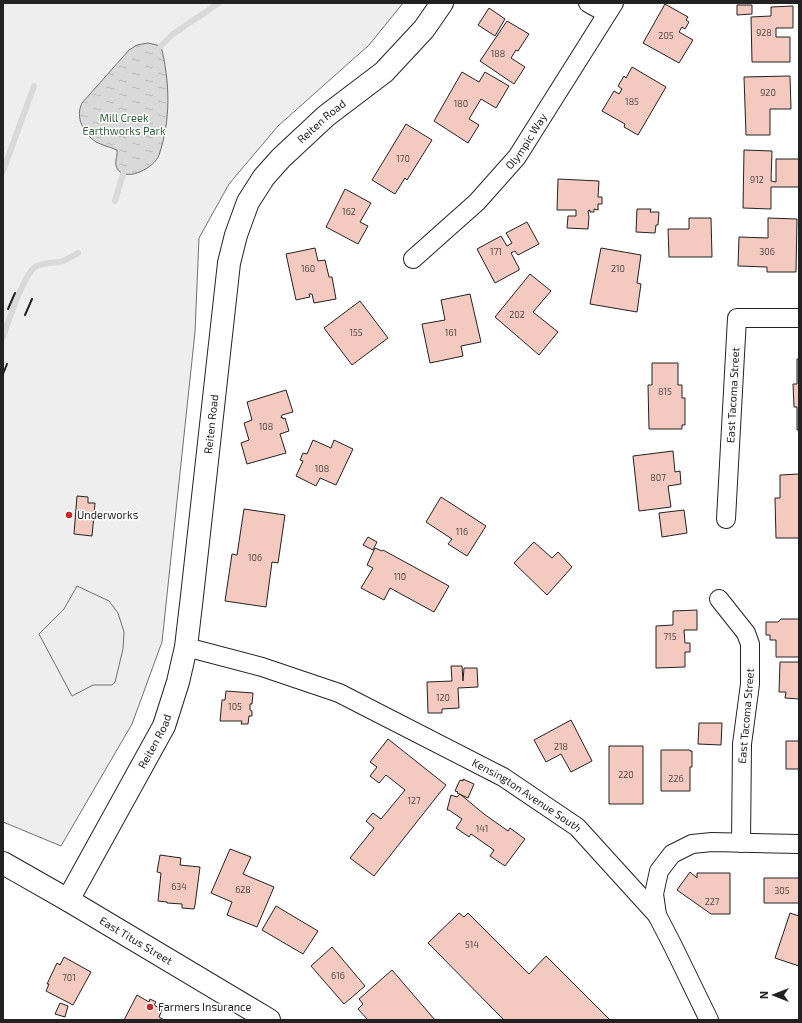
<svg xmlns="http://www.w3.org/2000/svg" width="802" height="1023" viewBox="0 0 802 1023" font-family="'Exo 2',sans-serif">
  <defs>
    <pattern id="water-ripples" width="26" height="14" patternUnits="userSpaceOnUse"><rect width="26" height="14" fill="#d9d9d9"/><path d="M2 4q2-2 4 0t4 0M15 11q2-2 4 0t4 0" fill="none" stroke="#bababa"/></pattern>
  </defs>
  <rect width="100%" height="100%" fill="#fff"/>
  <path fill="#eee" stroke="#6f6f6f" d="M3 3H403L369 45 278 126 229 184 199 238 195 332 162 642 132 724 61 846 3 822Z"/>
  <path fill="#ededed" stroke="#6f6f6f" d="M77 586 109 601 118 613 124 632 123 649 115 682 112 685H93L72 696 39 634 64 609Z"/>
  <path fill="url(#water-ripples)" stroke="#6f6f6f" d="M148 43 161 46C170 82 171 120 159 155 155 167 128 182 118 170 113 163 118 157 117 150 110 147 102 145 96 142 83 133 75 117 82 103L129 50 137 45Z"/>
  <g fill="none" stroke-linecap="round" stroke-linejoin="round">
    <path stroke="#d9d9d9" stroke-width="6" d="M161 46 173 34 219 3
      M3 171 34 86
      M115 201 123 174
      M3 337C8 322 24 275 35 267 42 263 51 263 59 262 66 261 72 256 78 253"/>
  </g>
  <path fill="#f3c9c0" stroke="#222" d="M665 4 688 17 686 20 689 22 685 29 682 27 679 32 693 40 679 63 643 43Z
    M737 5H752V14L737 15Z
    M793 6V28H776V37H790V62H752L751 17 771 16V7Z
    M489 8 505 19 495 36 478 25Z
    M507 21 529 34 518 51 516 50 511 58 525 67 514 84 480 61Z
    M632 67 666 87 638 135 624 127 625 124 602 111 614 91 619 94 622 89 618 86 624 76 626 78Z
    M462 72 479 82 485 72 509 86 496 108 481 99 469 119 479 125 468 143 434 121Z
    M790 76 791 109H770V135H746L744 77Z
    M406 124 432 140 407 180 405 178 395 194 372 180Z
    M744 150 772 151 771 181 776 182V159H799V187H771V209L743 208Z
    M558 179 599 181 598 197H602V204H598V210L594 209V212H590V210L588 211 589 217 588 229 567 228 568 216H576V210H557Z
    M345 189 371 203 360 222 368 226 358 244 326 227Z
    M637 209H651L650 212H659L658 225H656L655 233 636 232Z
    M689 218H711L712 257H669L668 229H689Z
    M768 218 797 219 796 272H767V267L738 266 739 237 768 238Z
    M527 222 539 244 518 255 515 251 511 253 519 268V270L495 283 477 249 501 236 507 246 512 243 506 233Z
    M315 248 318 261 325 260 329 277H332L336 299 314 303 312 294H309L310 297 296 300 286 254Z
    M601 248 641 255 637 283 641 284 637 312 590 304Z
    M530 274 551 291 533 312 558 332 539 355 495 317Z
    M470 294 481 342 461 346 463 356 430 363 422 324 445 320 441 300Z
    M360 301 388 338 352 365 324 328Z
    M797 359H799V430H797V407H794L793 384H797Z
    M652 363H678V385H682V398H685V425H682V429H649L648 385H652Z
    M286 390 293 412 282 415 281 418 282 417 283 419 285 418 289 431 280 434 286 453 247 464 241 443 249 440 244 423 252 420 247 402Z
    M313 440 331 448 334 440 353 449 336 485 320 478 316 486 296 476 303 461 300 460 303 453 307 454Z
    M673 451 675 472 680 471 681 484 668 486 671 507 639 511 633 456Z
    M799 474V538H776L775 498H780V475Z
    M77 496 88 497V503H95L92 536 74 534Z
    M441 497 486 526 467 556 448 544 452 539 426 522Z
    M244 509 285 515 278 563 272 562 266 607 225 601 232 554 237 555Z
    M684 510 687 533 662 537 659 513Z
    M368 537 377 542 373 550 363 545Z
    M534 542 552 558 558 552 572 567 547 595 514 563Z
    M375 548 382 551 383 550 449 586 434 612 390 588 384 600 361 588 373 568 367 565Z
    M697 610V630H684L685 643H690V652H685V667L656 668V626L673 625V611Z
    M781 619H799V657H776V640H770V635H766V622H778Z
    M780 662H799V699L785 698 786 692H779Z
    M451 666H462L463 681 464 668H477L478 687 458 688 459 708 442 709V713H428L427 682 452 681Z
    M226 691 253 693 252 704H250V710L252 711V716H249L248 724H241L242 721H220L222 700H225Z
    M571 720 592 761 571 772 561 754 546 762 534 740Z
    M699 723H722L721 745 698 744Z
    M388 739 446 785 374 876 350 858 374 828 366 821 373 813 381 819 405 790 386 775 379 783 370 776 377 767 370 762Z
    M786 741H799V769H786Z
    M609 746H643V804H609Z
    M661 750H690V751H692V767H690V791H661Z
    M463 779 474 784 468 798 457 793 458 792 455 791 460 780 463 781Z
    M460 794 484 814 508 831 510 828 525 839 505 866 490 856 494 850 471 834 469 837 456 828 462 819 449 810H447L451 795 457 797Z
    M230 849 251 857 243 874 274 887 257 927 227 915 232 902 211 893Z
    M160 855 181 858 180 865 200 867 195 905 194 909 182 908V904L167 903V902L158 901 161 873 157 872Z
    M690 872 697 878V873H730V914H711L677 890Z
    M764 878H799V903H764Z
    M276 906 318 931 303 954 262 930Z
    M459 913 464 917 468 913 529 974 546 956 610 1020H504L428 943Z
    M790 913 799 916V966L775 958Z
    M332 947 365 986 344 1004 311 966Z
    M64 957 91 972 73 1005 46 991 49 984H47L57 963 60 965Z
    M392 970 435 1020H368L358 1009 363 1004 359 999Z
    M137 995 149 1002 150 999 156 1002 154 1005 162 1010 159 1017 164 1020H124Z
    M60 1003 68 1006 65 1017 55 1014Z"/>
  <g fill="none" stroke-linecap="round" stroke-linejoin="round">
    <defs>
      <g id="street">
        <path d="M588 3 606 13"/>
        <path id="s1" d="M413 259 477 202 517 157 614 3"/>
        <path id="s2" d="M726 519 737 318H799"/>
        <path d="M719 599 746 633 750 644V684L742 744 741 843"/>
        <path id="s3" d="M186 647 262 667 339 693 503 777 577 827 657 915"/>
        <path d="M709 1020 673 946 657 915 654 894 659 871 672 854 692 844 712 842 799 844"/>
      </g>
      <g id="secondary">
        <path id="s4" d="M3 863 68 900 269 1020"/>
        <path id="s5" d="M68 900 164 726 178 682 186 647 192 596 229 263 236 235 248 202 264 177 281 158 326 116 384 72 424 29 442 3"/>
      </g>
    </defs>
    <use href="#street" stroke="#222" stroke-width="20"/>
    <use href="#secondary" stroke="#222" stroke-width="24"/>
    <use href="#street" stroke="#fff" stroke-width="18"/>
    <use href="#secondary" stroke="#fff" stroke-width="22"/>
    <path stroke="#222" stroke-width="2" d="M8 309 15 293
      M25 315 32 299
      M3 374 7 364"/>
  </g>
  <g fill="#c62828" stroke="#fff" stroke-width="1.5">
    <circle cx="69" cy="515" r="4"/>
    <circle cx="150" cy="1007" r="4"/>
  </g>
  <g text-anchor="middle" stroke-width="3" stroke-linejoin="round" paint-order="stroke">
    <g font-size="9" fill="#564c4a">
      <text x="764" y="36">928</text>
      <text x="666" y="39">205</text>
      <text x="498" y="57">188</text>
      <text x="768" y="96">920</text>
      <text x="632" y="105">185</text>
      <text x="461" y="107">180</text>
      <text x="403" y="162">170</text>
      <text x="757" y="183">912</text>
      <text x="349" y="215">162</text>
      <text x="496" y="255">171</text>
      <text x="767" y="255">306</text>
      <text x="308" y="272">160</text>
      <text x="618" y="272">210</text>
      <text x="517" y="318">202</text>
      <text x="356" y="336">155</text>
      <text x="451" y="336">161</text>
      <text x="665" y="395">815</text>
      <text x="266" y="430">108</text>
      <text x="322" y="472">108</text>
      <text x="658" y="481">807</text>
      <text x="462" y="535">116</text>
      <text x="255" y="561">106</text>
      <text x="400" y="580">110</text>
      <text x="670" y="640">715</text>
      <text x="443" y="701">120</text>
      <text x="235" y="710">105</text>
      <text x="561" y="750">218</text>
      <text x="626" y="778">220</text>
      <text x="676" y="782">226</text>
      <text x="414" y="804">127</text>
      <text x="482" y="832">141</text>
      <text x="179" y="890">634</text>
      <text x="243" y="893">628</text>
      <text x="782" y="894">305</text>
      <text x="712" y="905">227</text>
      <text x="472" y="948">514</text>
      <text x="338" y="979">616</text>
      <text x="69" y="981">701</text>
    </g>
    <g font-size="11" fill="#2f5e38" stroke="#fff">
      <text x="124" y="122">Mill Creek<tspan x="124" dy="13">Earthworks Park</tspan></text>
    </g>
    <g font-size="11" fill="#222" stroke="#fff">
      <text dy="4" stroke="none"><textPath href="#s5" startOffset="841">Reiten Road</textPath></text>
      <text dy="4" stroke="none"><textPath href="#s1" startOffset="164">Olympic Way</textPath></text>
      <text dy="4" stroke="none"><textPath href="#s2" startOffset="124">East Tacoma Street</textPath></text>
      <text dy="4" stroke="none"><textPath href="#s5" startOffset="505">Reiten Road</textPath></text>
      <text transform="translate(746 716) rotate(-85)" y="4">East Tacoma Street</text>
      <text dy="4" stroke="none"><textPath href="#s5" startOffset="181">Reiten Road</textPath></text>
      <text dy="4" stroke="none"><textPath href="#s3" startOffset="374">Kensington Avenue South</textPath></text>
      <text dy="4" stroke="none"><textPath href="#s4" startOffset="154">East Titus Street</textPath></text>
    </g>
    <g font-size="11" fill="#222" stroke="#fff" text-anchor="start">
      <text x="77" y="519">Underworks</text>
      <text x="158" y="1011">Farmers Insurance</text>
    </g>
  </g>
  <rect width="802" height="1023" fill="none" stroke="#222222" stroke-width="8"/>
  <g transform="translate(774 995) rotate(270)" stroke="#ffffff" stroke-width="3" paint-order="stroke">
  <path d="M0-3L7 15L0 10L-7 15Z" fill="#222222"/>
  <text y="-6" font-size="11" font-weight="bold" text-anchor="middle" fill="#222222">N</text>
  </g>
</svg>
